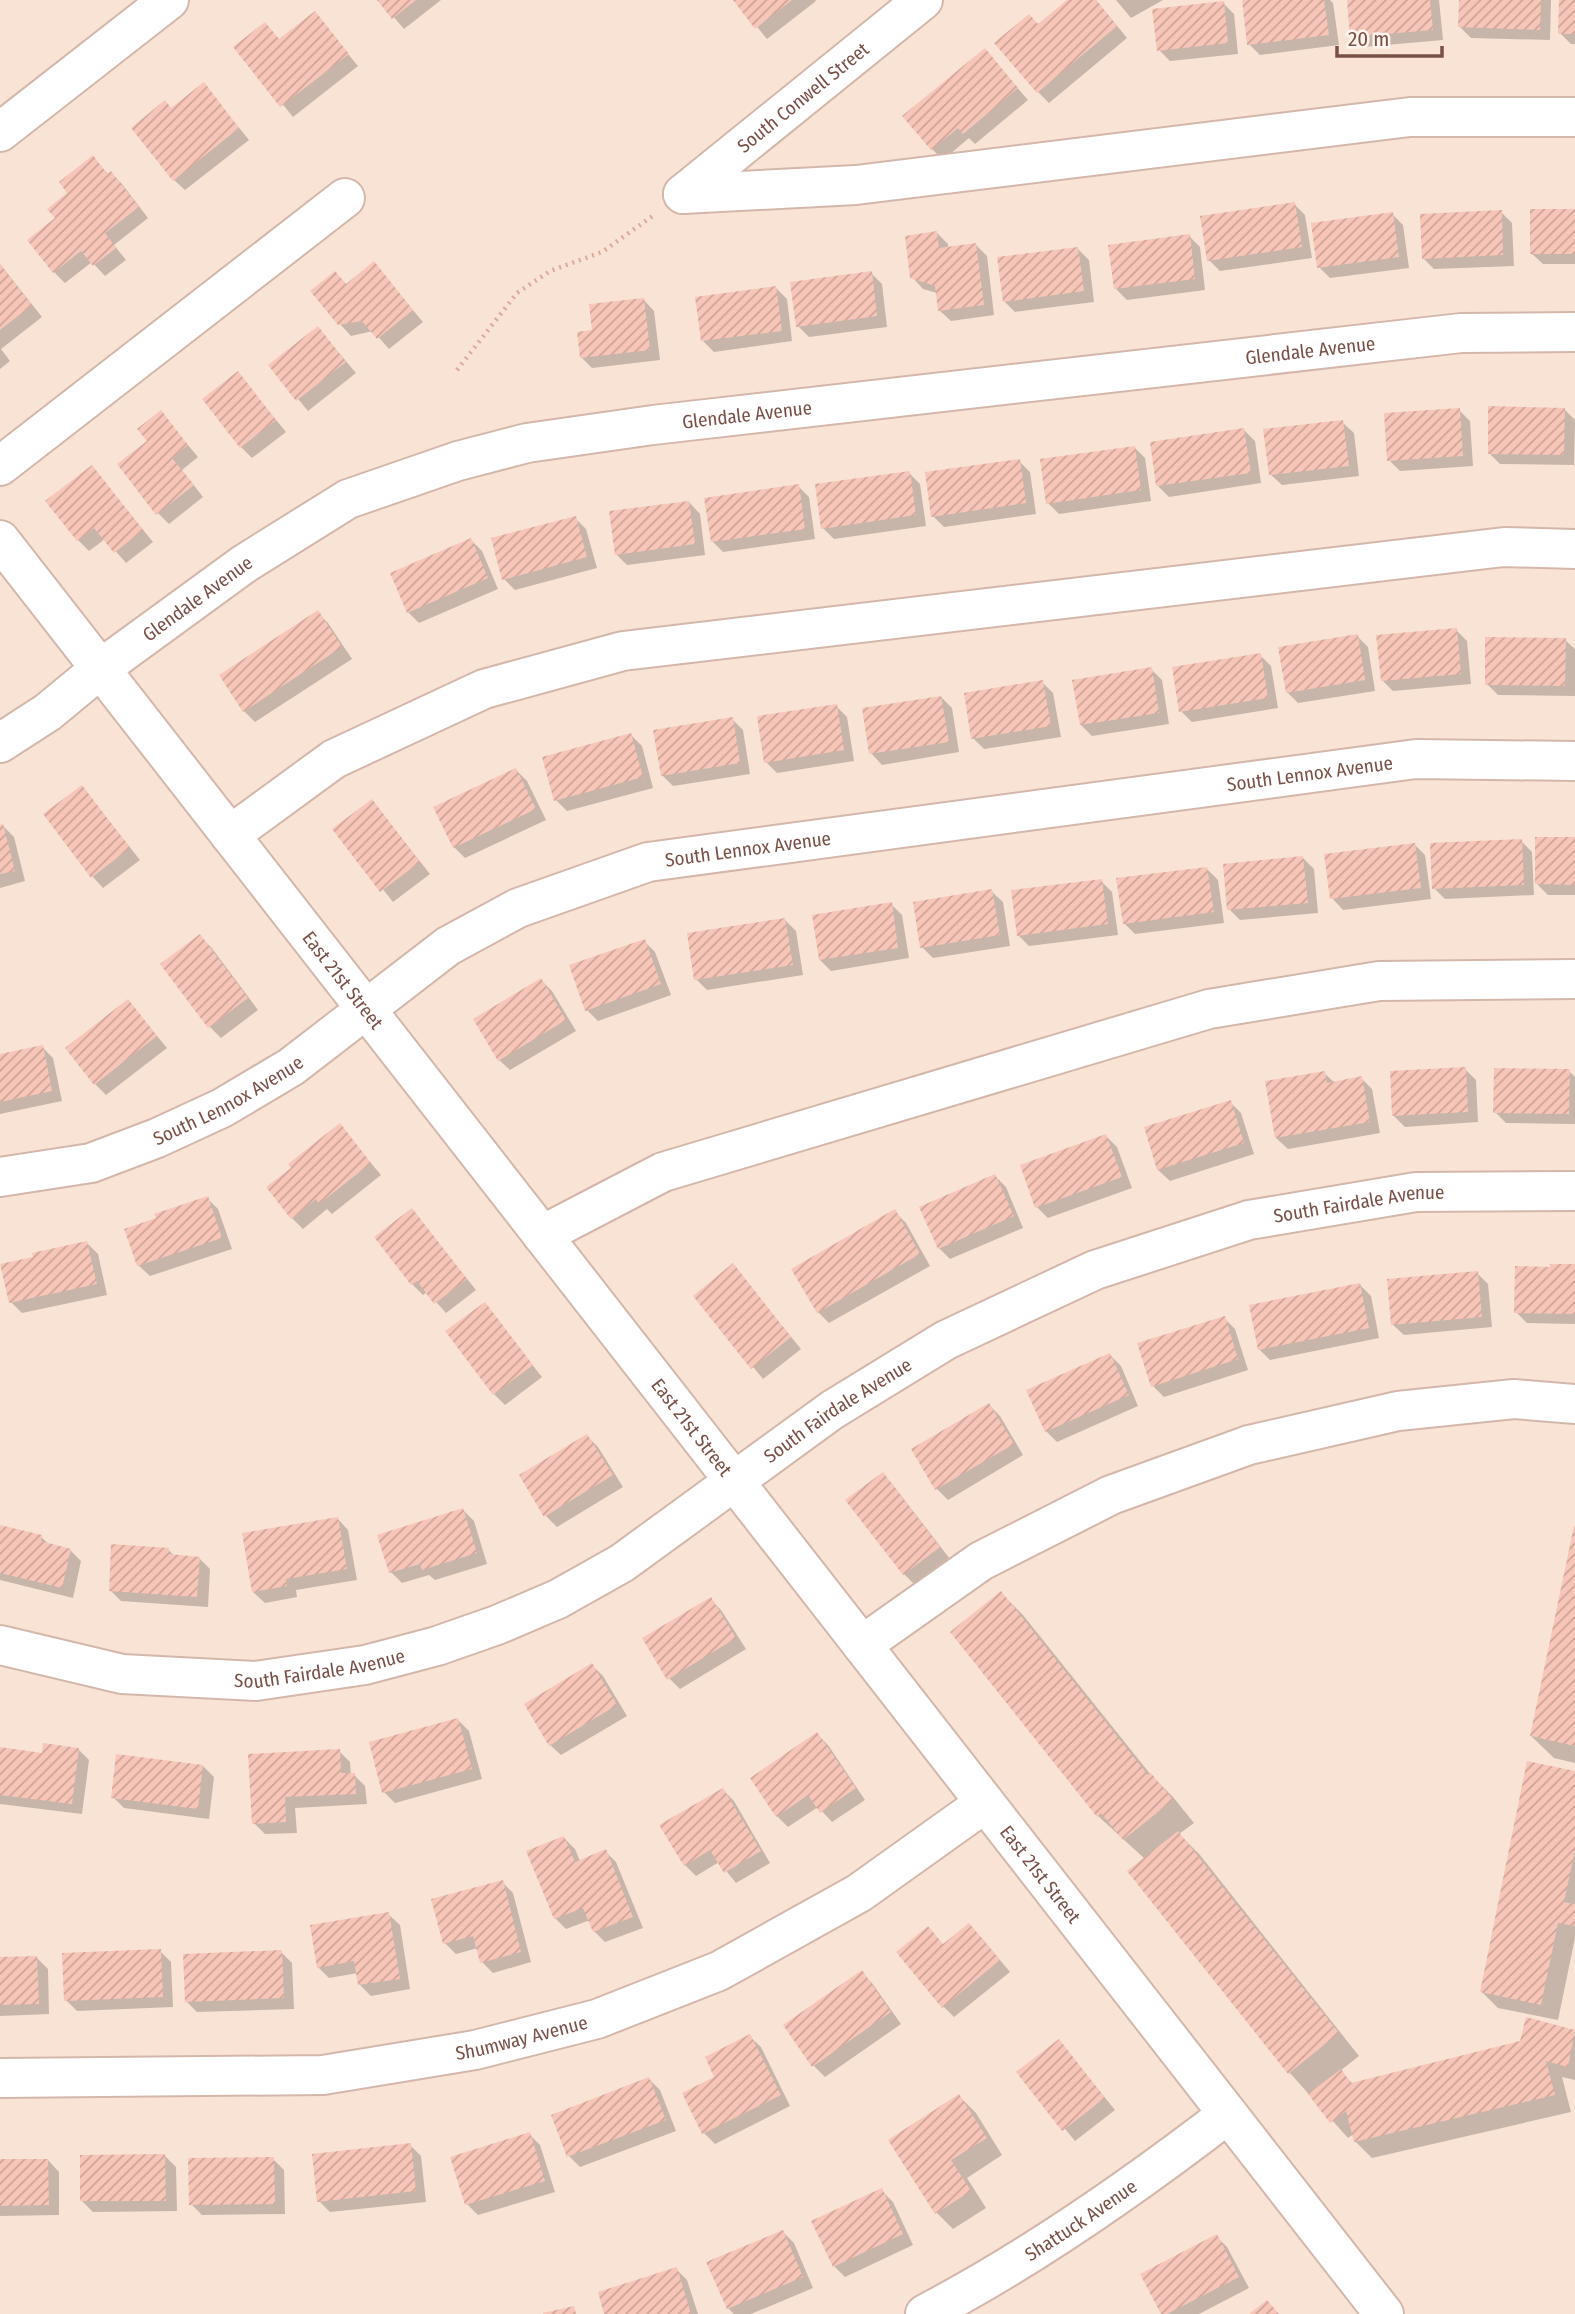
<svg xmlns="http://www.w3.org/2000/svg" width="1575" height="2314" viewBox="0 0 1575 2314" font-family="'Fira Sans Condensed',sans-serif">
  <defs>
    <pattern id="building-hatch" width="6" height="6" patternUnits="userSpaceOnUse" patternTransform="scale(1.75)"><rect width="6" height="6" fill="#f7c6b9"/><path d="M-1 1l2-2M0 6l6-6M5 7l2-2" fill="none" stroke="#cda398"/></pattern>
  </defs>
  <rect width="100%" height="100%" fill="#fff0e4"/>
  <path fill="#f9e3d4" d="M0 0H1575V2314H0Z"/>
  <path fill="#0003" d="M379 0H441L404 29Z
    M735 0H815L816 1 767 39Z
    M1069 0H1096L1127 38 1049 103 1038 92 1039 26Z
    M1116 0H1163L1131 18Z
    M1257 0H1330L1333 3 1339 45 1260 55 1249 44Z
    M1349 0H1439L1443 40 1363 47 1352 36Z
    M1460 0H1551L1550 40 1471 38 1460 27Z
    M1561 0H1575V44H1571L1560 33Z
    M1223 3 1234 14 1238 54 1170 61 1159 50Z
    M314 13 358 66 293 117 236 47 265 24 280 40Z
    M995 62 1028 100 975 144 969 138 943 160 932 149Z
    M204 85 249 140 185 190 174 180 172 110Z
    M93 158 109 175 111 173 122 184 148 218 114 245 126 260 105 276 92 262 65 283 54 272 57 219 70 193Z
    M1294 204 1305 215 1312 258 1220 271 1209 260Z
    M1575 211V264H1543L1531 253Z
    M1501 212 1512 223 1514 266 1434 269 1423 258Z
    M1392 214 1403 225 1409 268 1330 278 1319 267Z
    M937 233 948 244V249L976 245 987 256 994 315 951 321 939 310 937 293 923 289 912 277Z
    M1189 236 1200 247 1205 290 1127 300 1116 289Z
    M1078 249 1089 260 1094 302 1015 312 1004 301Z
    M0 264 42 317 1 349 10 361 0 369Z
    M374 264 423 322 389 349 373 331 351 336 340 324 335 273 347 285Z
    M871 273 882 284 887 327 809 337 798 326Z
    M776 288 787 299 792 341 714 352 703 341Z
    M643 299 654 311 660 360 592 368 581 357 594 332Z
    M318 328 356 373 308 411 270 365Z
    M238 374 286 432 252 458 241 447Z
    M1564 409 1575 420 1574 465 1500 464 1489 453Z
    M1459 410 1470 421 1473 466 1400 471 1389 460Z
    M161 413 198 457 182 470 203 497 169 524 158 513 150 441Z
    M1342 422 1354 433 1359 476 1282 485 1270 474Z
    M1244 430 1255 441 1261 483 1169 497 1158 486Z
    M1134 447 1145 458 1151 501 1059 514 1048 503Z
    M1019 461 1030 472 1036 514 944 527 933 516Z
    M92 467 153 542 126 563 105 539 89 551 78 540Z
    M909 473 920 484 926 526 834 539 823 528Z
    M798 486 809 497 815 539 723 552 712 541Z
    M689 502 700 514 705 555 627 565 616 554Z
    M575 518 586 529 597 568 515 590 504 579Z
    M471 540 482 551 498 589 419 623 408 612Z
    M317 612 328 623 352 659 255 722 244 711Z
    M1456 630 1467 641 1471 684 1393 691 1382 680Z
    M1357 636 1368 647 1375 691 1298 703 1287 692Z
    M1565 640 1575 649V696L1498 695 1487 684Z
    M1260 655 1271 666 1278 708 1192 722 1181 711Z
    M1151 669 1162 680 1169 724 1092 736 1081 725Z
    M1042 682 1053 693 1061 737 984 749 973 738Z
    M941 697 952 708 959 752 882 765 871 753Z
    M836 706 847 717 854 761 777 773 766 762Z
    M732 719 743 730 750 774 673 786 662 775Z
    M631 735 642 746 653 788 567 811 556 800Z
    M516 770 527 781 546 820 465 858 454 847Z
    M82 787 140 860 103 888 93 877Z
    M372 801 430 874 393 902 335 829Z
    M3 826 14 837 25 881 0 888V827Z
    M1575 839V895H1548L1537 884Z
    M1521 841 1532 852 1534 895 1445 899 1434 888Z
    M1414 844 1425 855 1431 899 1343 910 1332 898Z
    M1303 858 1314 869 1318 913 1240 920 1229 909Z
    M1207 869 1218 880 1224 923 1135 934 1124 923Z
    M1101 881 1112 892 1118 935 1029 946 1018 935Z
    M991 891 1003 902 1010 946 933 958 922 947Z
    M891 904 902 915 909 958 831 971 820 960Z
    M785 920 796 931 803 975 707 990 696 979Z
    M200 937 211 947 258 1010 221 1038 210 1027Z
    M644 941 655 952 671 995 598 1021 587 1010Z
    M541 980 552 991 576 1031 510 1070 499 1060Z
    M128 1001 167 1048 106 1095 95 1084Z
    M42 1047 53 1058 62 1101 0 1114V1056Z
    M1465 1069 1476 1080 1478 1122 1405 1127 1394 1116Z
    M1569 1071 1575 1077V1124L1506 1123 1495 1112Z
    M1324 1073 1335 1083 1361 1078 1372 1089 1380 1133 1288 1149 1276 1138Z
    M1230 1102 1241 1113 1254 1154 1170 1181 1158 1170 1146 1128Z
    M339 1125 381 1175 332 1214 327 1209 303 1229 292 1218 294 1168Z
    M1106 1136 1117 1147 1132 1188 1048 1218 1037 1207Z
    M995 1176 1006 1187 1023 1228 950 1259 939 1248Z
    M207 1198 218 1209 232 1249 150 1276 138 1265Z
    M412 1210 476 1290 446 1313 427 1292 423 1295 412 1284 377 1237Z
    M895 1212 906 1223 930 1266 829 1323 818 1312Z
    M87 1243 98 1254 107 1295 22 1313 11 1302Z
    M733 1266 801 1349 763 1379 695 1296Z
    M1575 1266V1324L1527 1323 1516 1312 1551 1269Z
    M1477 1273 1488 1284 1492 1327 1404 1335 1392 1324Z
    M1360 1285 1371 1296 1379 1338 1270 1360 1259 1349Z
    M484 1304 542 1377 505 1405 494 1394Z
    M1224 1318 1235 1329 1248 1370 1164 1397 1153 1386Z
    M1110 1355 1121 1366 1138 1406 1057 1442 1046 1431Z
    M989 1405 1000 1416 1023 1455 948 1500 937 1489Z
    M587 1436 598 1447 623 1487 557 1527 546 1516 521 1476Z
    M882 1474 893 1485 950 1559 915 1585 904 1574Z
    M463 1510 474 1521 487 1564 435 1580 429 1575 402 1583 391 1572Z
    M337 1518 348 1530 357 1580 296 1590 297 1597 265 1603 253 1592Z
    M0 1527 41 1537 50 1545 70 1550 81 1561 73 1598 0 1580Z
    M1575 1529V1763L1554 1758 1531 1736Z
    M168 1549 175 1557 199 1558 210 1569 208 1607 121 1601 110 1590Z
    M1001 1593 1023 1615 1151 1775 1173 1797 1194 1823 1179 1834 1200 1855 1359 2056 1340 2071 1353 2084 1522 2042 1527 2019 1575 2032V2080L1562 2077 1571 2112 1372 2158 1355 2141 1354 2134 1348 2138 1289 2072 1145 1859 1098 1816Z
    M710 1599 721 1610 746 1649 680 1689 669 1678Z
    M592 1665 603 1676 627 1716 561 1755 550 1745Z
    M458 1720 469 1731 482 1779 395 1803 384 1792Z
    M817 1734 828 1745 865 1800 832 1822 818 1807 788 1827 777 1816Z
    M0 1749 44 1754 78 1749 89 1760 82 1814 0 1804Z
    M339 1751 350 1762 351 1775H354L365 1786 367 1804 295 1808 297 1833 265 1834 254 1823Z
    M203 1766 214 1777 209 1819 124 1808 113 1797Z
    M1575 1773V1938L1558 2020 1498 2008 1481 1991Z
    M723 1790 734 1801 770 1863 736 1883 719 1862 696 1876 685 1865Z
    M564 1838 575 1849 580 1861 605 1851 616 1862 643 1928 605 1942 594 1931 590 1920 566 1929 555 1918Z
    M502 1882 513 1893 531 1962 493 1973 482 1962 478 1948 456 1954 445 1943Z
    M388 1914 400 1925 410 1989 371 1996 360 1985 358 1973 329 1978 318 1967Z
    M980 1936 1010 1972 954 2017 944 2007V1946Z
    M160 1951 171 1962 173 2007 77 2011 66 2000Z
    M281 1952 292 1963 294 2009 197 2012 186 2001Z
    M37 1958 48 1969 49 2014 0 2016V1959Z
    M861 1972 872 1983 901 2024 825 2077 814 2066 785 2026Z
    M750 2037 761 2047 790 2106 715 2144 704 2133 717 2078Z
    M1059 2041 1115 2110 1075 2141 1019 2073Z
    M649 2079 660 2090 676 2131 580 2167 569 2156 553 2116Z
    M959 2096 976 2113 1002 2155 967 2178 986 2208 953 2229 937 2213Z
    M529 2134 540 2145 555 2192 478 2215 467 2204Z
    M410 2145 421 2156 426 2202 330 2212 319 2201Z
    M165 2156 176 2167 177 2211 93 2212 82 2201Z
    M273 2159 284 2170 285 2214 202 2215 191 2204Z
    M48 2160 59 2172V2215L0 2216V2161Z
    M882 2191 893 2202 913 2245 845 2277 834 2266Z
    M783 2232 794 2243 813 2288 751 2314H734L728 2308Z
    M1216 2236 1227 2247 1249 2288 1199 2314H1163Z
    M676 2269 687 2280 698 2314H606Z"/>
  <path fill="url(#building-hatch)" d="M377 0H416L392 19Z
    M733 0H792L755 29Z
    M1067 0H1096L1117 26 1037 93 994 43 1029 14 1038 24Z
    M1242 0H1324L1329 35 1247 45Z
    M1347 0H1430L1433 30 1350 37Z
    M1459 0H1541L1540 30 1458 27Z
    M1559 0H1575V34H1558Z
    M1224 1 1228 43 1157 51 1152 9Z
    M315 11 349 54 280 107 233 47 265 22 279 39Z
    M985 48 1018 88 963 134 958 128 931 150 902 116Z
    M204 82 239 128 173 181 131 128 165 100 171 108Z
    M93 155 107 174 111 171 139 207 105 233 116 248 93 266 81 251 53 273 27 240 55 218 47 209 67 193 59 182Z
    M1295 202 1302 247 1207 261 1200 216Z
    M1530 209H1575V254H1530Z
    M1502 210 1503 255 1422 259 1420 214Z
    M1393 212 1399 257 1317 268 1311 223Z
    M937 231 939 248 976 243 984 305 938 311 935 286 910 278 905 236Z
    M1190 234 1195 279 1114 289 1108 245Z
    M1078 247 1084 291 1003 302 997 257Z
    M374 261 413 310 377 339 362 321 338 325 310 291 335 271 346 284Z
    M0 264 32 305 0 330Z
    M872 271 877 316 796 327 790 282Z
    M776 286 782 331 701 341 695 297Z
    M644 298 650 350 580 358 577 332 592 330 589 304Z
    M318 326 346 362 296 401 268 365Z
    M238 371 276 420 240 448 202 399Z
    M1488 406 1565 408 1564 455 1488 454Z
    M1460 408 1463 456 1387 461 1384 413Z
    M161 410 188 445 172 458 194 485 156 515 117 464 147 441 137 429Z
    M1343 420 1349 466 1269 475 1263 429Z
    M1244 428 1251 473 1156 486 1150 442Z
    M1135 446 1141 490 1046 504 1040 459Z
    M1020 459 1026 503 931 517 925 472Z
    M92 465 143 530 114 553 94 528 77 541 45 501Z
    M910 471 916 515 821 529 815 484Z
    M799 484 805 529 711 542 704 498Z
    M689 501 695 544 615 555 609 511Z
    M576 516 587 557 502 580 491 538Z
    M471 538 488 578 407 613 390 573Z
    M318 610 342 647 243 712 219 675Z
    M1457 628 1461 674 1381 681 1376 635Z
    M1358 634 1365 680 1286 693 1278 647Z
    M1485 637 1566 638 1565 686 1485 685Z
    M1261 653 1268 698 1179 712 1172 667Z
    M1152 667 1159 713 1080 725 1072 680Z
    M1043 680 1051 726 971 739 964 693Z
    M941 696 949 742 869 754 862 708Z
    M837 704 844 750 764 763 757 716Z
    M733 717 740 763 661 776 653 730Z
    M631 733 643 777 554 801 542 757Z
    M516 768 536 809 453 848 433 807Z
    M82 785 130 848 91 878 43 814Z
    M372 799 420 862 380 892 332 829Z
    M3 824 15 871 0 874V825Z
    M1535 837H1575V885L1535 884Z
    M1522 839 1524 885 1432 889 1430 843Z
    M1415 843 1421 888 1330 899 1324 854Z
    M1303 856 1308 903 1227 910 1223 864Z
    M1207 867 1214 912 1123 924 1116 878Z
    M1102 879 1108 924 1017 936 1011 890Z
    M992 889 1000 935 920 948 913 902Z
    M892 902 898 948 819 960 812 915Z
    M785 918 793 965 694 980 687 933Z
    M200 934 248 998 208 1028 160 964Z
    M645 939 661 984 585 1011 569 965Z
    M541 978 566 1020 498 1061 473 1019Z
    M128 999 157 1036 94 1085 65 1048Z
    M43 1045 52 1091 0 1102V1054Z
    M1466 1067 1468 1112 1392 1116 1390 1071Z
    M1494 1068 1570 1069 1569 1114 1493 1113Z
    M1325 1071 1327 1083 1362 1076 1370 1122 1275 1138 1265 1081Z
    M1231 1100 1244 1143 1157 1170 1144 1127Z
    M340 1123 371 1163 319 1204 316 1199 291 1219 266 1187 291 1168 288 1164Z
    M1106 1134 1122 1177 1035 1208 1020 1165Z
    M995 1174 1014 1216 938 1249 919 1207Z
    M208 1196 222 1238 137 1266 124 1229 156 1218 154 1214Z
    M412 1208 467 1279 434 1304 417 1281 411 1285 374 1237Z
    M895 1209 920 1254 817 1313 791 1269Z
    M87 1241 97 1284 9 1303 0 1264 33 1257 32 1253Z
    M733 1263 791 1337 751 1369 693 1296Z
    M1550 1264H1575V1314L1514 1313 1515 1266 1550 1267Z
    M1478 1271 1482 1317 1391 1325 1387 1279Z
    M1360 1283 1369 1328 1258 1350 1249 1305Z
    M485 1302 533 1365 493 1395 445 1331Z
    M1225 1316 1238 1359 1151 1387 1137 1343Z
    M1110 1353 1129 1395 1045 1432 1026 1390Z
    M989 1403 1014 1444 935 1490 911 1449Z
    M587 1434 613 1475 544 1517 519 1475Z
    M883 1472 940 1547 903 1575 845 1500Z
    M463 1508 477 1553 422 1570 420 1564 389 1573 377 1535Z
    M338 1517 347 1569 286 1579 287 1586 252 1592 242 1533Z
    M0 1525 42 1535 41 1541 71 1549 62 1588 0 1573Z
    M1574 1526H1575V1746L1530 1736Z
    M111 1544 169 1548V1554L200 1557 197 1597 109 1591Z
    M1001 1591 1148 1775 1151 1773 1173 1800 1123 1840 1101 1813 1097 1817 950 1632Z
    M711 1597 736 1638 667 1680 642 1638Z
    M592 1663 617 1705 549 1746 524 1704Z
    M458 1718 472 1769 382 1793 369 1742Z
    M817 1732 856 1788 820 1813 808 1795 776 1817 750 1778Z
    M43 1743 79 1748 72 1804 0 1795V1747L42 1753Z
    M340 1749 341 1773H355L356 1794 285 1797 286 1822 252 1824 248 1754Z
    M116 1754 203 1765 198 1809 111 1798Z
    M1527 1761 1575 1771V1850L1564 1902 1575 1904V1926L1558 1923 1541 2005 1480 1992Z
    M723 1788 761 1851 724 1873 710 1850 684 1866 659 1825Z
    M1178 1831 1339 2033 1288 2074 1127 1871Z
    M564 1836 575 1862 606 1849 633 1917 593 1932 583 1908 554 1919 526 1851Z
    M503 1880 521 1952 480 1963 473 1936 443 1944 431 1899Z
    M389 1912 400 1979 358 1985 354 1961 317 1968 310 1925Z
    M969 1923 1000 1960 942 2008 896 1952 928 1926 943 1944Z
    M161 1949 163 1997 64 2001 62 1953Z
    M282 1950 284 1998 185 2002 183 1954Z
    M37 1956 39 2004 0 2005V1957Z
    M862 1970 891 2012 812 2067 783 2025Z
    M1526 2017 1575 2030 1568 2067 1546 2061 1555 2095 1354 2142 1346 2111 1330 2123 1308 2094 1341 2069 1351 2083 1520 2041Z
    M750 2034 781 2095 702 2134 682 2093 714 2077 705 2057Z
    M1059 2039 1105 2098 1062 2131 1016 2072Z
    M649 2077 666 2120 567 2157 551 2115Z
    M959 2094 987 2138 951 2160 971 2191 935 2214 888 2140Z
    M530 2132 545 2181 465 2205 450 2157Z
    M411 2143 416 2191 317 2202 312 2154Z
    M165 2154 166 2201H80V2155Z
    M274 2157 275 2204 189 2205 188 2158Z
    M0 2159H48L49 2205 0 2206Z
    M882 2188 903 2234 833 2267 811 2221Z
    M783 2230 803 2277 727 2309 706 2262Z
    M1217 2234 1239 2277 1167 2314H1161L1140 2274Z
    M677 2267 691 2314H604L598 2292Z
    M1267 2300 1279 2314H1249Z
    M574 2306 576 2314H544L543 2313Z"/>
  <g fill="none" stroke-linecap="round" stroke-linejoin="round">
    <defs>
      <g id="minor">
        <path d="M0 132 169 0"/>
        <path d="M683 194 856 185 1410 117H1575"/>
        <path id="s1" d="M683 194 923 0"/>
        <path d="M0 466 345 198"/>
        <path id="s2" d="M0 540 1384 2314"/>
        <path id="s3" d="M0 743 48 712 100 669 244 564 348 499 458 461 527 443 653 425 1461 333 1575 332"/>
        <path d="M230 835 334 759 484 689 623 651 1504 547 1575 549"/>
        <path id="s4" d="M0 1177 91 1163 157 1138 222 1108 291 1067 448 946 518 908 648 862 1416 759 1575 761"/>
        <path d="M542 1235 663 1172 1209 1009 1379 981 1575 979"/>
        <path id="s5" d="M0 1645 122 1674 256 1681 365 1665 437 1646 497 1625 558 1599 622 1563 832 1410 946 1340 1095 1270 1249 1220 1416 1192 1575 1191"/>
        <path d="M862 1645 981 1561 1111 1495 1249 1445 1398 1411 1514 1399 1575 1404"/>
        <path id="s6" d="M0 2078 323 2075 475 2050 597 2019 719 1971 859 1893 985 1803"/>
        <path id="s7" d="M925 2314C1032 2258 1132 2188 1228 2114"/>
      </g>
    </defs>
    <use href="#minor" stroke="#d4b7ab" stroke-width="42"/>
    <path stroke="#dca99b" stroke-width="4.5" stroke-dasharray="2 5" stroke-linecap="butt" d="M457 370 517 293 550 271 602 252 654 215"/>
    <use href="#minor" stroke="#fff" stroke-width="38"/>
  </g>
  <g text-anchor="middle" stroke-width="5" stroke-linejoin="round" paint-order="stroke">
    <g font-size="19" fill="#7a5046" stroke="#fff4ed">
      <text dy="7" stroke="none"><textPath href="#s1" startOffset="154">South Conwell Street</textPath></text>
      <text dy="7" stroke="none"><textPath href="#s3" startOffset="1402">Glendale Avenue</textPath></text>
      <text dy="7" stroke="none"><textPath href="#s3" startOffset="835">Glendale Avenue</textPath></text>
      <text dy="7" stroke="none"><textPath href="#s3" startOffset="245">Glendale Avenue</textPath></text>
      <text dy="7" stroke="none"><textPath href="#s4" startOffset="1398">South Lennox Avenue</textPath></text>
      <text dy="7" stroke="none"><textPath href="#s4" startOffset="831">South Lennox Avenue</textPath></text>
      <text dy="7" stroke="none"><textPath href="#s2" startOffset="558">East 21st Street</textPath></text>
      <text dy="7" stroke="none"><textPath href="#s4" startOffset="243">South Lennox Avenue</textPath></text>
      <text dy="7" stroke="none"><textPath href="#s5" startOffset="1479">South Fairdale Avenue</textPath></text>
      <text dy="7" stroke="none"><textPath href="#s5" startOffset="912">South Fairdale Avenue</textPath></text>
      <text dy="7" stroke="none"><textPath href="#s2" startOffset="1125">East 21st Street</textPath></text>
      <text dy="7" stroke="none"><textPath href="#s5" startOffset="324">South Fairdale Avenue</textPath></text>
      <text dy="7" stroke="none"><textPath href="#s2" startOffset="1692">East 21st Street</textPath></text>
      <text dy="7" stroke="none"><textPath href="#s6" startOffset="525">Shumway Avenue</textPath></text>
      <text dy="7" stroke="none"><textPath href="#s7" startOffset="182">Shattuck Avenue</textPath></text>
    </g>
  </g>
  <path d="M1337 46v10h105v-10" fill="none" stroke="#7a5046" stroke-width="3.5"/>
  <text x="1348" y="46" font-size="21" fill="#7a5046" stroke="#fff4ed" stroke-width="5" paint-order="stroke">20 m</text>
</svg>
